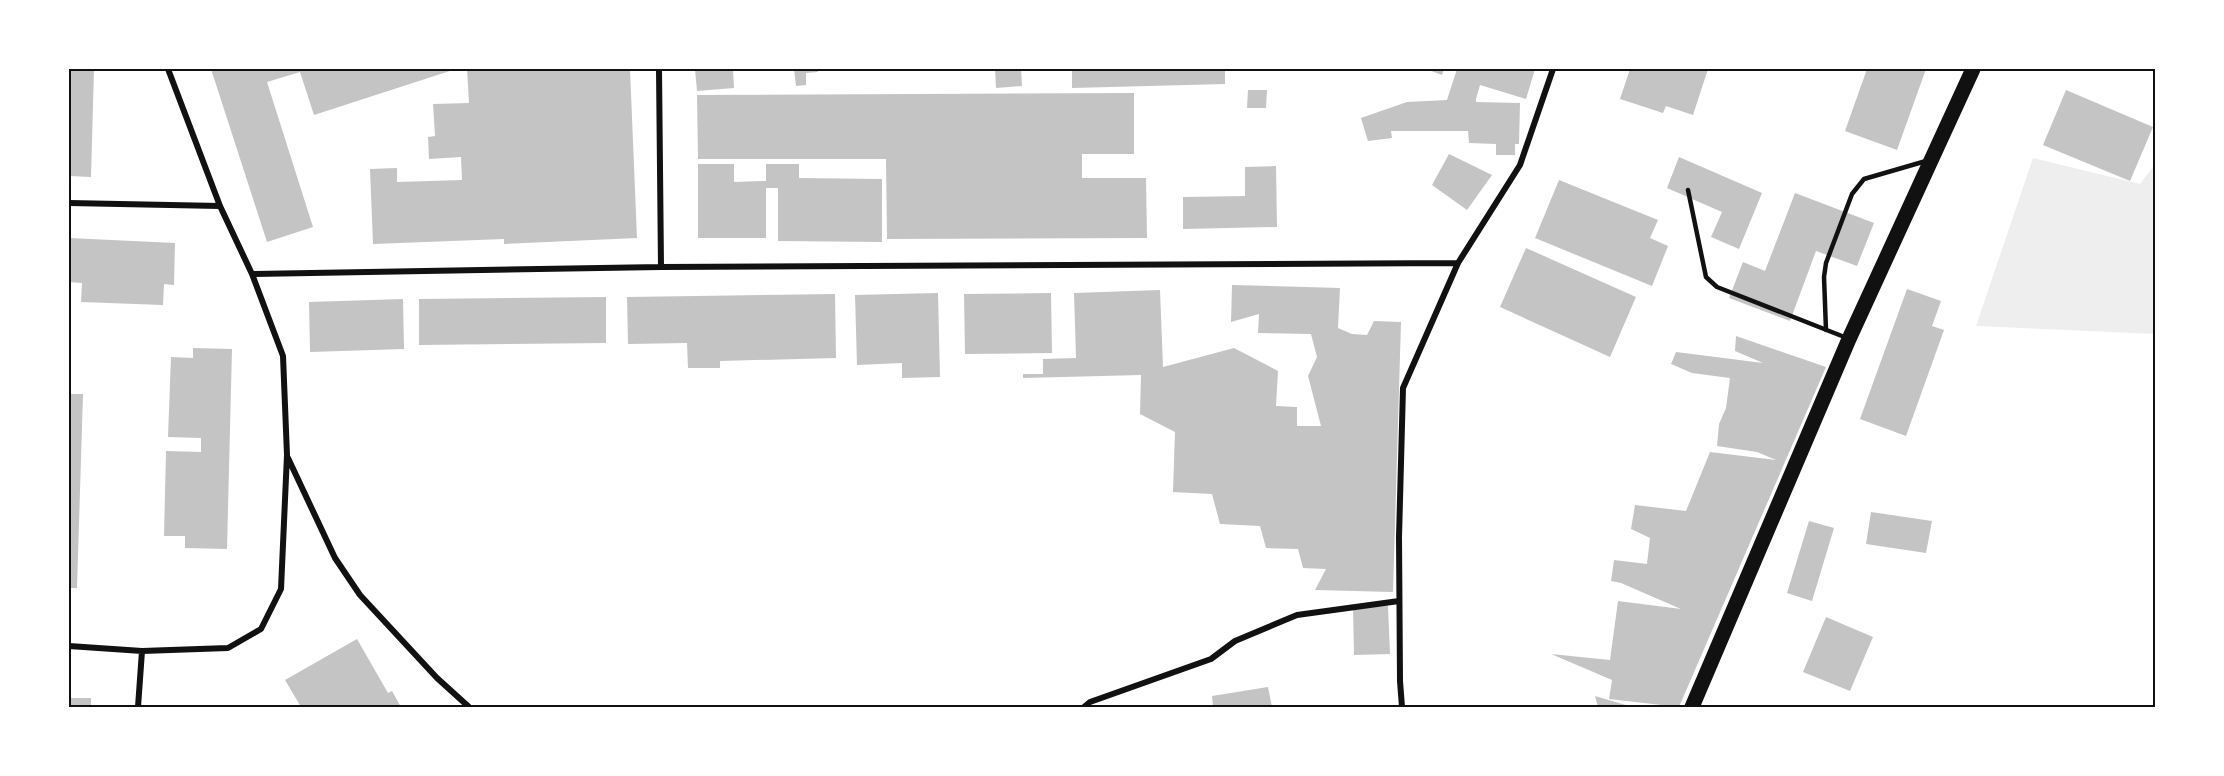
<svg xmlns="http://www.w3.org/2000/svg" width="2224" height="776" viewBox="0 0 2224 776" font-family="'Work Sans',sans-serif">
  <rect width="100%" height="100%" fill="#fff"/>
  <path fill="#eee" d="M2033 158 2140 184 2155 164V334L1976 326Z"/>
  <path fill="#c4c4c4" d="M69 69H94L91 177 69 176Z
    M211 69H456L314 115 300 72 267 82 313 227 267 242Z
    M467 69H630L637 238 504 244V239L373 244 370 169 397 168V182L462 180 461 157 429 159 428 137 435 136 433 104 469 103Z
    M695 69H733L734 88 697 91Z
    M794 69H818V72L806 73V85L796 86Z
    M995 69H1021L1022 86 996 88Z
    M1072 69H1225V84L1072 88Z
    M1426 69H1444L1442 75Z
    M1457 69H1535L1526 99 1480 85 1476 99V102L1520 103 1519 144H1515V155H1496V144L1469 143 1468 131H1391L1392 138 1368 141 1361 118 1407 102 1447 100Z
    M1630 69H1708L1693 115 1666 106 1663 113 1620 99Z
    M1867 69H1926L1897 150 1845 131Z
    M1248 90H1267L1266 108H1247Z
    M2066 90 2153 127 2130 181 2043 145Z
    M1134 93V154H1082V178H1146L1147 238 887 239 886 159H698L697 95Z
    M1449 154 1492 175 1467 210 1432 185Z
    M1679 157 1762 193 1739 249 1711 237 1722 212 1667 188Z
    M698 164H734V182L766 181V164H799V178L882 179V242L778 241V188H766V238H698Z
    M1276 166 1277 227 1183 229V197L1245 196V167Z
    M1559 180 1658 220 1650 238 1668 246 1652 286 1535 238Z
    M1795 193 1874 223 1857 266 1816 251 1790 321 1729 298 1743 262 1765 271Z
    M69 238 175 243 174 285 164 284 163 305 81 302 82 283 69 282Z
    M1526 248 1636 297 1610 357 1500 307Z
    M1232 285 1340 288 1338 328 1352 334 1367 335 1374 321 1401 322 1393 592 1315 590 1326 569 1303 568 1298 549 1266 548 1260 526 1220 524 1212 494 1173 492 1175 432 1140 414 1141 375 1023 378V374H1043V359L1076 358 1074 293 1160 290 1163 367 1234 348 1278 371 1276 406 1297 407V426H1321L1308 376 1317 357 1311 334 1258 333 1259 314 1231 322Z
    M1907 289 1941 301 1932 326 1944 330 1906 436 1860 419Z
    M938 293 940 377 902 378V363L857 365 855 295Z
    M1051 293 1052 353 965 354 964 294Z
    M835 294 836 358 720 361V368H688L687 343 628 344 627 297Z
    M606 297V343L419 345V299Z
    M403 299 404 349 310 352 309 302Z
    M1736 336 1826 367 1679 707 1609 699 1612 680 1551 654 1610 660 1618 601 1681 609 1621 583 1611 581 1614 560 1647 564 1650 538 1631 529 1635 505 1686 511 1710 452 1776 460 1757 452 1717 446 1719 424 1726 408 1730 378 1692 373 1671 364 1676 352 1763 363 1735 351Z
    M193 348 232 349 227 549 185 548V536H164L166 451 201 452V438L168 437 171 357 193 358Z
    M69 394H83L77 588H69Z
    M1871 512 1932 521 1926 553 1866 544Z
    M1809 521 1834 528 1812 601 1787 593Z
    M1388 606 1390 654 1354 655 1353 607Z
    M1826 617 1873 637 1850 691 1803 672Z
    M357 639 388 693 392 691 401 707H301L285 680Z
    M1268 687 1272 707H1213L1212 696Z
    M1595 696 1629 706V707H1598Z
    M69 698H91V707H69Z"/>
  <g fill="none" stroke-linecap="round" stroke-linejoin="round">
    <path stroke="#111" stroke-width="4.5" d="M1688 190 1706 277 1717 287 1847 338
      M1826 330 1824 277 1826 263 1852 194 1864 179 1926 161"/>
    <path stroke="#111" stroke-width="6" d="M659 69 661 267
      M69 203 220 206
      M252 274 661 267 1458 263
      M288 458 335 558 360 595 437 678 469 707
      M69 646 142 651 228 648 261 629 281 589 287 455 283 356 252 274 220 206 168 69
      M138 707 142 651
      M1084 707 1090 702 1211 659 1235 641 1297 615 1399 601
      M1402 707 1400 681 1399 537 1403 388 1458 263 1520 165 1553 69"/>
    <path stroke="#111" stroke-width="15" d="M1692 707 1849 339 1973 69"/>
  </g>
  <rect width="2224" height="776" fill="none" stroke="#ffffff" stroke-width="141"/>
  <rect x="70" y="70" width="2084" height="636" fill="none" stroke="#111" stroke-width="2"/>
</svg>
